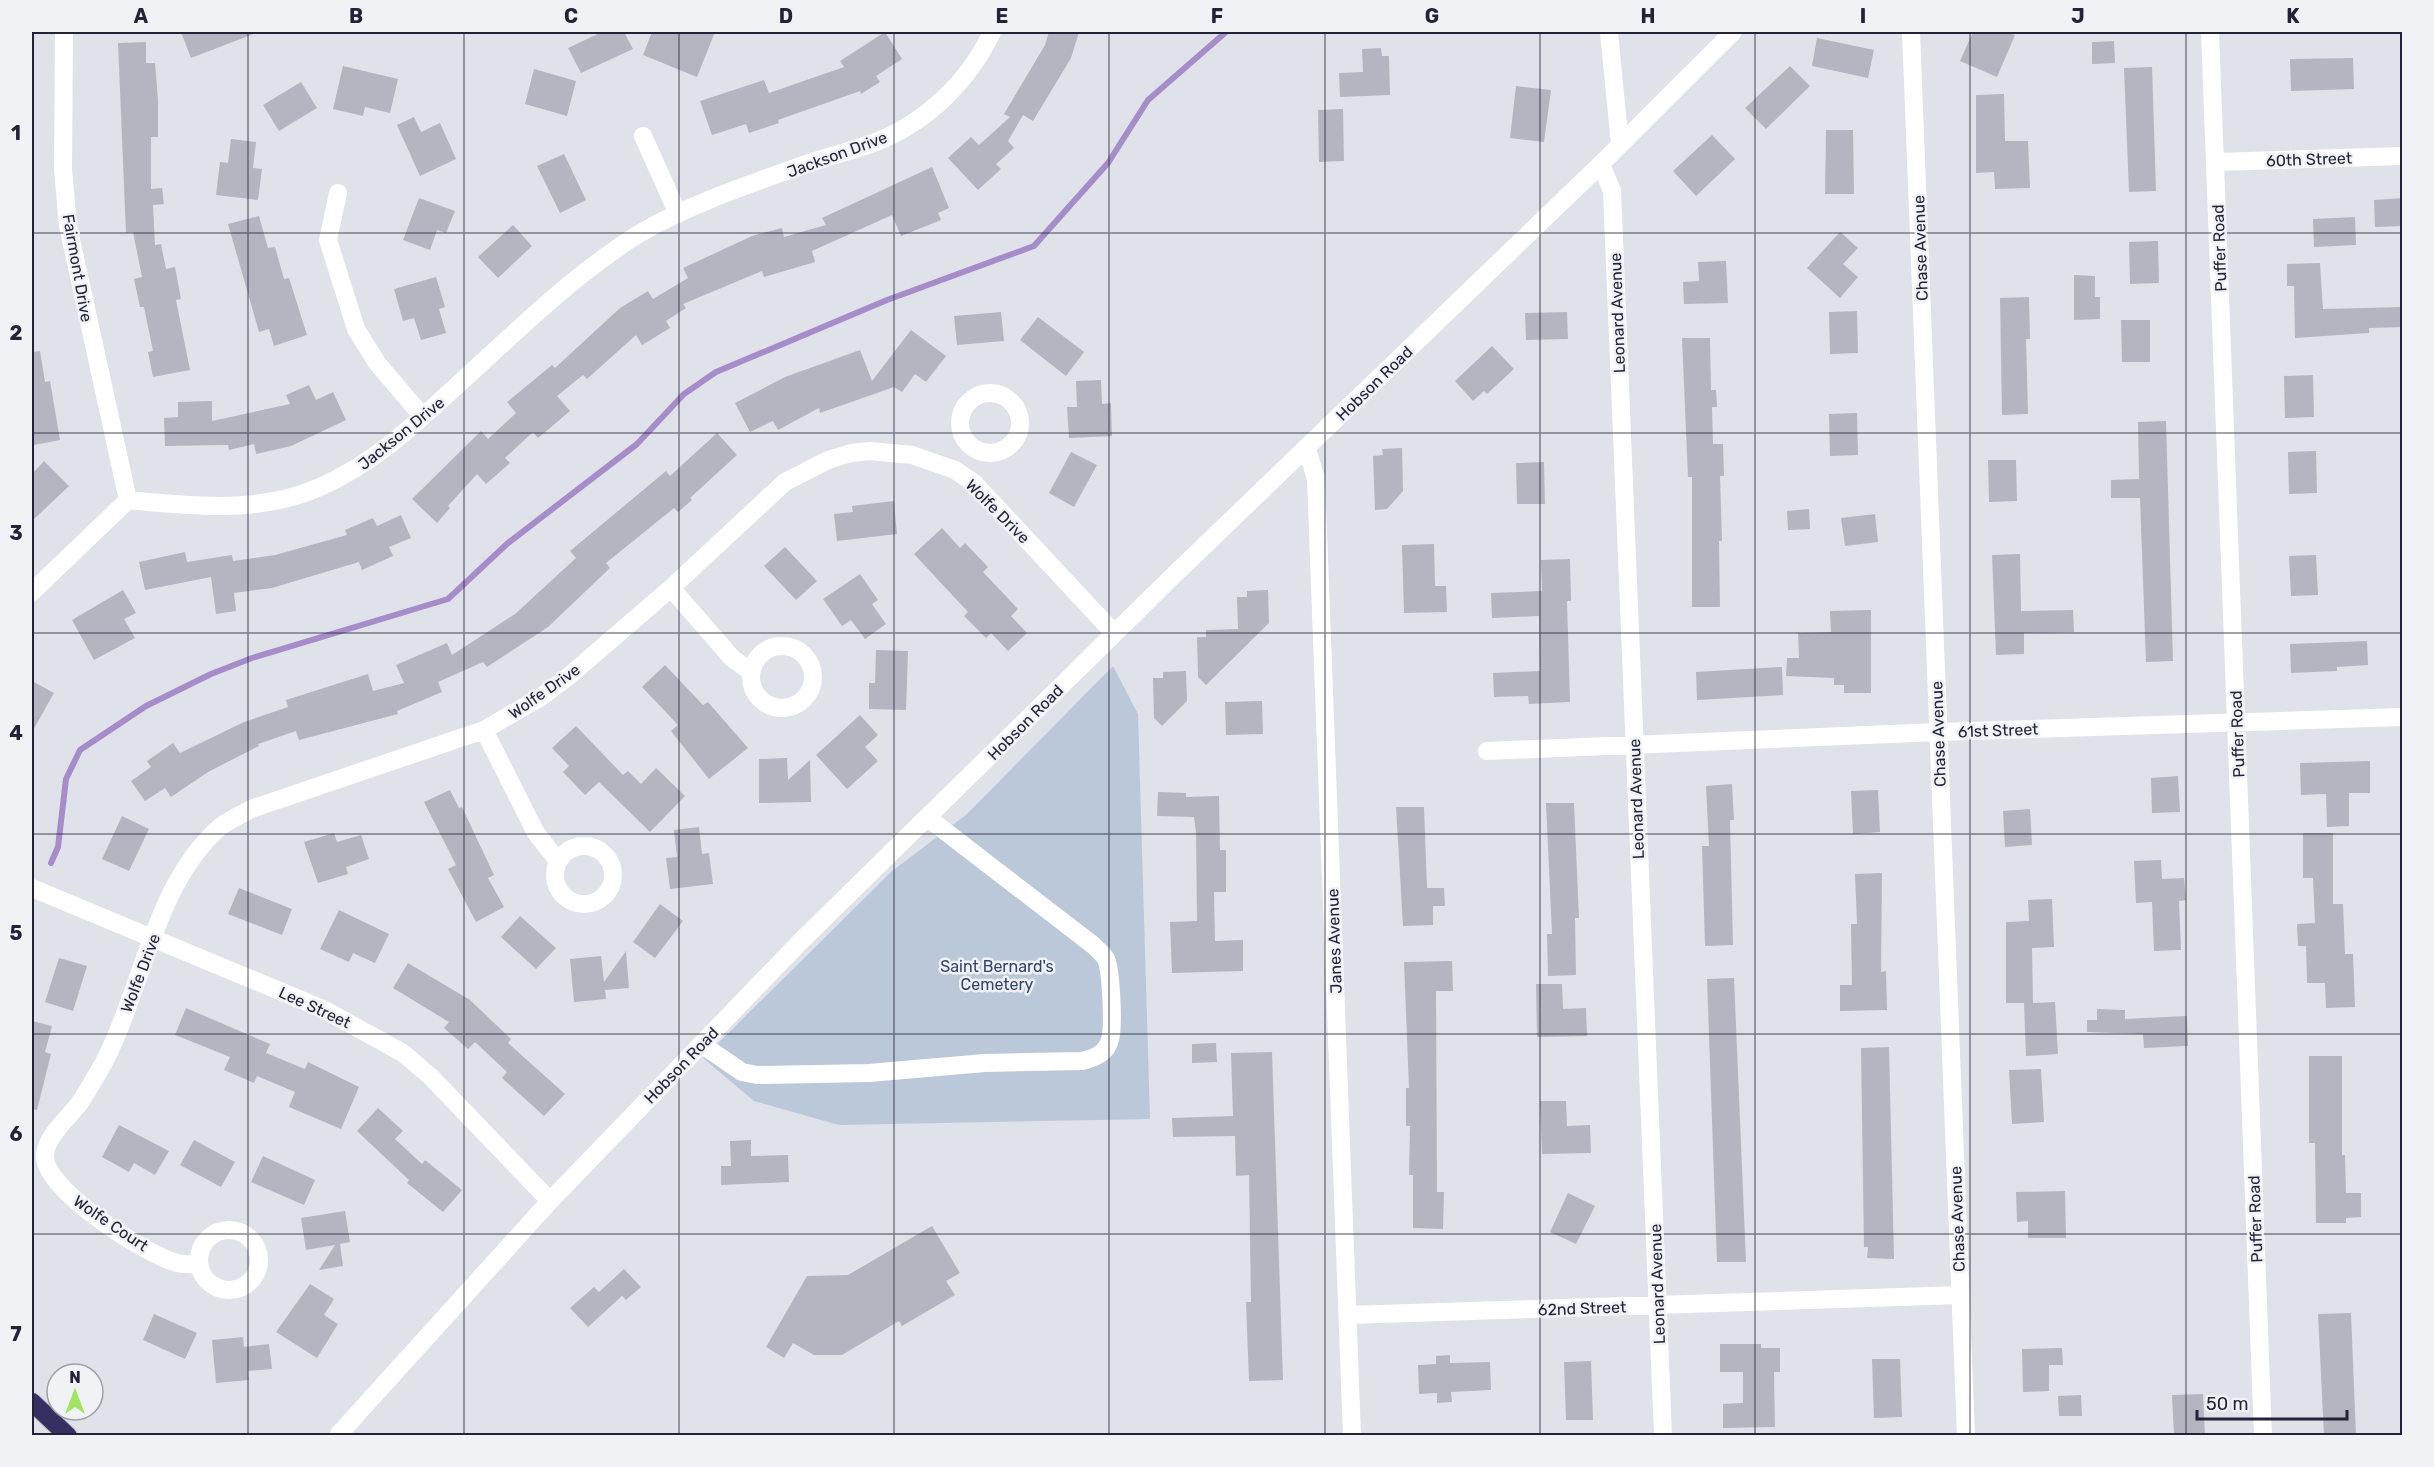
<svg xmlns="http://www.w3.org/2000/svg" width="2434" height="1467" viewBox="0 0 2434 1467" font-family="Rubik,sans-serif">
  <rect width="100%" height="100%" fill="#e0e2ea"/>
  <path fill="#bbc8d9" d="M1113 666 1138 714 1150 1119 839 1125 754 1101 703 1058 891 872 967 814Z"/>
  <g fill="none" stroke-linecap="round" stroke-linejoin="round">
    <path stroke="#a78cca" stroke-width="6" d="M51 863 58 847 66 779 80 750 146 706 211 674 252 658 448 599 508 543 637 444 684 394 716 372 887 300 1034 246 1108 163 1148 100 1226 32"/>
  </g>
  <path fill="#b3b5c1" d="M181 32H256V33L191 58Z
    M602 32H624L633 49 581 73 568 48Z
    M652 32H715L697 77 643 55Z
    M885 32 902 59 876 76 880 82 861 94 860 91 778 120 779 123 749 133 746 124 712 135 700 101 764 80 769 93 844 67 840 61Z
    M1049 32H1079L1071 58 1033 121 1023 115 1008 141 1014 148 996 164 1001 169 978 190 948 158 971 137 979 145 1010 117 1004 114 1045 45Z
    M1973 32H2006L2015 35 1997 77 1960 61Z
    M1817 38 1874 50 1868 78 1812 66Z
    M2114 41 2115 63 2092 64V42Z
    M146 42V63H155L158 100V137H151V189L162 188 164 204 153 205 155 245 161 244 166 269 175 267 181 299 176 300 190 370 153 377 148 352 153 351 144 307H140L134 279 142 277 133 232 126 233 118 43Z
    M1381 48 1382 56H1389L1390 95 1340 97 1339 73 1363 72 1362 49Z
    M2353 58 2354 89 2291 91 2290 59Z
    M343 66 398 79 390 113 365 107 363 116 333 109Z
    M1790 66 1810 86 1766 129 1745 108Z
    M2152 67 2156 191 2129 192 2124 68Z
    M534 69 576 81 567 116 525 104Z
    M301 82 317 108 279 131 263 105Z
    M1516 86 1551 90 1544 142 1510 138Z
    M2004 94 2005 141H2028L2030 188 1995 189 1994 172 1976 173V95Z
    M1343 109 1344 161 1319 162 1318 110Z
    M414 117 421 132 440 123 456 159 420 176 397 125Z
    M1826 130H1853L1854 194H1825Z
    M1712 135 1735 159 1696 196 1673 171Z
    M231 139 256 142 253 168 262 169 258 200 216 195 220 162 228 163Z
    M564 154 586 200 560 213 537 166Z
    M932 167 949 208 938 213 941 220 901 236 892 215 812 251 815 262 764 277 762 271 683 304 686 308 666 321 670 328 642 345 636 335 587 379 583 375 557 396 570 411 538 438 533 432 505 458 510 463 486 484 477 474 448 506 450 508 437 523 412 499 481 431 488 439 516 413 507 402 552 365 555 368 620 308 648 291 653 299 688 278 683 268 752 236 782 228 784 237 826 225 822 218Z
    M419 198 455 211 446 233 437 230 430 250 403 240Z
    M2403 198V226L2375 227 2374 200Z
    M259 216 268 248 275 247 284 279 289 278 307 335 274 346 269 329 259 332 228 224Z
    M2355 217 2356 245 2314 247 2313 219Z
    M513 225 532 246 498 278 478 257Z
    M1840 232 1858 248 1843 264 1858 277 1840 298 1807 268Z
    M2158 241 2159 283 2130 284 2129 242Z
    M1726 261 1728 303 1684 304 1683 282 1699 281 1698 262Z
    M2320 263 2323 309 2403 307V327L2369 328V333L2295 338 2294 286H2287V264Z
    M2074 275 2095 276V297H2100V319L2074 320Z
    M436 277 445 307 439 309 446 333 421 340 414 318 403 321 394 289Z
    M2029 297 2030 339H2026L2028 414 2002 415 2000 298Z
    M1857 311 1858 353 1830 354 1829 312Z
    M1001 312 1004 341 957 345 954 316Z
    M1567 312 1568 339 1526 340 1525 313Z
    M1038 317 1084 352 1066 376 1020 340Z
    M2121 320H2150V362H2122Z
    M911 330 946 356 926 382 915 374 902 392 894 387 820 413 819 408 778 430 773 421 750 432 735 403 785 377 860 350 872 381Z
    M1682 338H1710L1711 390H1716L1717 407H1712L1713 444H1723L1724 476H1720L1722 541H1719L1720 607H1692V477H1688Z
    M1492 346 1514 369 1487 394 1484 391 1473 401 1455 381Z
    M40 351 45 382 50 381 60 440 34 445 32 352Z
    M2313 375 2314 417 2285 418 2284 376Z
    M1101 380 1102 404 1111 403 1112 436 1069 438 1067 407H1077L1076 381Z
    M309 385 316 400 333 392 346 420 291 446 256 454 254 444 229 450 228 445 165 446 164 418 178 417V402L212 401V421L290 404 286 395Z
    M1857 413 1858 455 1830 456 1829 414Z
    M2166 421 2173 661 2146 662 2140 498H2111V480L2139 479 2138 422Z
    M717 433 737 455 690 498 692 500 678 512 674 508 606 563 610 568 548 627 487 667 483 662 438 682 442 692 397 711 398 714 299 740 296 731 258 744 259 746 208 772 171 797 165 788 145 801 131 781 151 767 147 761 173 743 180 753 244 722 288 707 286 700 368 674 373 691 404 683 396 665 447 643 452 655 515 614 576 558 570 551 666 471 670 476Z
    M1402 448 1403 491 1387 509 1375 510 1373 456 1383 455 1382 449Z
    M2316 451 2317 493 2289 494 2288 452Z
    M1071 452 1097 465 1074 507 1049 493Z
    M1988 460H2016L2017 501 1989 502Z
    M44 461 69 486 32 521V474Z
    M1544 462 1545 504H1517L1516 463Z
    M894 501 897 534 837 541 834 514 853 512 852 506Z
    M1809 509 1810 529 1788 530 1787 511Z
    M1875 514 1878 542 1845 546 1841 518Z
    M401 515 411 538 389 547 393 556 362 570 359 562 272 588 234 593 236 611 216 614 211 577 145 590 139 562 185 552 187 562 232 555 233 561 275 555 347 535 345 530 373 518 377 526Z
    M942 528 960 548 965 543 988 567 983 572 1018 609 1011 616 1027 633 1008 651 991 633 986 638 964 616 968 612 914 554Z
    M1434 544 1435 586H1446L1447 612 1404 613 1402 545Z
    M785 547 817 581 796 600 764 566Z
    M2020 554 2021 611 2073 610 2074 632 2024 633V654L1996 655 1992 555Z
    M2316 555 2318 595 2291 596 2289 556Z
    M1570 559 1571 601H1567L1570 702 1529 704 1528 696 1494 697 1493 673 1540 671 1539 616 1492 618 1491 593 1542 591 1541 560Z
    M860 574 878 600 872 604 886 624 865 639 851 620 842 626 823 599Z
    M123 590 136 613 124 619 135 638 94 660 72 620Z
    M1268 590 1269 623 1206 685 1198 677 1197 637H1206V630L1238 629 1237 597H1247V591Z
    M1871 610V693H1844V685H1834V678L1786 676 1787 658H1799L1798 633 1831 632 1830 611Z
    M2367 641 2368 665 2337 667V671L2291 673 2290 644Z
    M876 650 908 651 906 710 869 709V683H875Z
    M665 665 703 705 708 702 748 748 709 779 671 731 678 725 642 687Z
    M1782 667 1783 695 1697 700 1696 672Z
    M1186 671 1187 701 1162 726 1154 718 1153 678H1163V672Z
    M32 681 54 693 32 732Z
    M1262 701 1263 734 1226 735 1225 702Z
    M860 715 878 735 865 747 878 761 847 789 816 755Z
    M576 726 623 775 628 771 641 784 656 768 685 796 650 832 599 782 585 795 563 772 569 766 552 748Z
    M787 758 788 780 810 760 811 802 759 803V759Z
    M2370 761V793H2349V826L2327 827 2326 794 2301 795 2300 763Z
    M2178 776 2180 812 2152 813 2151 778Z
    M1732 784 1734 820H1730L1733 945 1705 946 1702 846H1709L1706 786Z
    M450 790 459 808 462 807 494 875 488 878 504 907 476 922 448 869 456 865 424 802Z
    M1878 790 1880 832 1853 834 1851 791Z
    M1158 792 1186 793V797L1219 796 1220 850H1226V892H1214L1215 941 1243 940V971L1172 973 1170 922 1197 921 1196 832 1194 817 1157 816Z
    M1546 803H1574L1579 918H1575L1576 975 1548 976 1547 934H1552Z
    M1396 807H1424L1427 888H1444L1445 906H1433V925L1403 926Z
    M2030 809 2032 845 2005 847 2003 811Z
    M122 816 149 829 129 871 102 859Z
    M699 827 702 854 709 853 713 884 670 889 666 858 677 857 674 830Z
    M334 833 337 842 361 835 369 859 346 867 348 874 318 883 304 842Z
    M2303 833H2333V904H2343L2345 954H2353L2355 1007 2326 1008 2325 983H2307L2306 946H2298L2297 924 2315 923 2313 878H2303Z
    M2161 860 2162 879 2184 878 2186 900 2179 901 2181 950 2154 951 2152 902 2136 903 2134 861Z
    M1882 873 1881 972 1886 971 1887 1010 1840 1011V985H1852L1851 924H1857L1855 874Z
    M239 888 292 909 282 935 228 914Z
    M2052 899 2054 947 2032 948 2033 1003 2055 1002 2058 1054 2026 1056 2024 1003H2006V922L2029 921 2028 900Z
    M660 904 683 921 655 958 633 942Z
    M339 910 389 934 375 963 353 953 349 962 320 949Z
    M520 916 556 948 536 969 501 937Z
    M626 951 629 988 605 990 606 999 574 1002 570 959 601 956 604 982Z
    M59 958 87 966 73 1011 45 1002Z
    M1452 961 1453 991H1436L1437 1192H1444L1443 1229 1413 1228V1175H1409L1410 1126H1406V1088H1409L1404 962Z
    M408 963 470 1000 511 1039 508 1043 565 1094 544 1116 502 1078 507 1072 475 1042 468 1049 444 1028 449 1022 393 988Z
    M1734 978 1746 1262H1717L1707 979Z
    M1536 984H1562L1563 1009 1586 1008 1587 1036 1537 1037Z
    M186 1008 270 1044 266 1053 305 1069 308 1062 359 1087 341 1129 289 1107 295 1092 257 1076 254 1083 224 1070 230 1057 175 1035Z
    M2097 1009 2125 1010V1019L2187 1016 2188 1046 2144 1048 2143 1034 2087 1032V1020H2097Z
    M32 1021 52 1026 45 1052 51 1054 37 1110 32 1109Z
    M1216 1043 1217 1062 1192 1063V1044Z
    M1889 1047 1894 1259 1867 1258 1868 1247H1864L1861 1048Z
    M1272 1052 1283 1380 1249 1381 1246 1302H1251L1249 1175 1236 1176 1235 1136 1173 1137 1172 1118 1233 1116 1231 1053Z
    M2309 1056H2342V1155H2345L2346 1193H2361V1217L2346 1218V1223H2316L2315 1143H2309Z
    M2041 1069 2044 1122 2012 1124 2009 1070Z
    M1540 1101H1566L1567 1126 1590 1125 1591 1153 1542 1154Z
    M378 1108 403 1131 395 1139 422 1164 425 1160 462 1190 443 1212 407 1183 409 1180 357 1131Z
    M119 1125 169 1151 155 1175 134 1163 129 1172 102 1157Z
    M194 1140 235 1162 221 1187 180 1165Z
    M751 1140V1156L788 1155 789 1182 721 1185V1166H731L730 1141Z
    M263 1156 315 1180 304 1205 251 1182Z
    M2065 1191 2066 1238H2028V1221L2017 1222 2016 1192Z
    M1568 1193 1595 1206 1576 1244 1550 1232Z
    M345 1211 350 1242 340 1244 343 1266 319 1270 335 1245 306 1250 301 1218Z
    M932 1226 960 1273 946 1281 955 1295 902 1326 899 1321 842 1355H814L793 1343 784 1358 766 1347 807 1276 848 1275Z
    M624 1269 641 1287 626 1300 622 1296 588 1327 570 1308 594 1287 599 1292Z
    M310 1284 334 1299 324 1315 338 1324 317 1358 276 1332Z
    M2351 1313 2356 1436H2324L2318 1314Z
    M154 1314 197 1333 185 1359 143 1340Z
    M243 1337 244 1347 269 1344 272 1369 248 1371 249 1380 216 1383 212 1340Z
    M1720 1344H1761V1348H1780V1372H1774L1775 1427 1723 1428V1404L1743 1403V1372H1720Z
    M2062 1348 2063 1365H2049V1391L2023 1392 2022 1349Z
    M1450 1355V1363L1490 1362 1491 1390 1451 1392 1452 1402 1437 1403V1393L1419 1394 1418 1365 1436 1364V1356Z
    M1872 1359H1900L1902 1417 1874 1418Z
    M1591 1361 1593 1420H1566L1564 1362Z
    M2203 1394 2205 1436H2174L2172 1395Z
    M2081 1395 2082 1416H2059L2058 1396Z"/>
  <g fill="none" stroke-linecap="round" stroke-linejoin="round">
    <defs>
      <path id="highway" d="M32 1402 68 1436"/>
    </defs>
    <use href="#highway" stroke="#bdbdc3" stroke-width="20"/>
    <path stroke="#fff" stroke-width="18" d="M64 32 63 169 68 226 128 500
      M1609 32 1620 145
      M1911 32 1966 1436
      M2210 32 2263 1436
      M643 136 678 214
      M2216 162 2402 156
      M1601 164 1612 191 1663 1436
      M338 193 328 240 356 329 377 363 423 417
      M960 423a30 30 0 1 1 60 0a30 30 0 1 1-60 0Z
      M1307 449 1316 479 1352 1436
      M671 588 732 658 751 672
      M32 592 128 500C193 506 259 514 320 487 372 464 411 428 452 390 511 337 569 278 637 235 688 204 756 182 812 162 833 155 855 150 876 142 927 122 969 81 992 32
      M751 677a31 31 0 1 1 62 0a31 31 0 1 1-62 0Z
      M484 730 536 833 558 861
      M1487 751 1938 732 2402 717
      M555 875a29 29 0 1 1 58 0a29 29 0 1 1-58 0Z
      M32 888 323 1009 403 1053 431 1077 550 1201
      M701 1044 742 1072 757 1075 869 1073 985 1063 1082 1061C1095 1058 1107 1053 1110 1039 1114 1027 1111 970 1106 959 1103 954 1097 949 1093 945L928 818
      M199 1260a30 30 0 1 1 60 0a30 30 0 1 1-60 0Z
      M199 1264C192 1264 183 1265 177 1263 146 1255 41 1188 45 1154 48 1133 70 1117 81 1101 88 1090 95 1078 102 1066 142 992 154 884 220 827 229 820 241 815 251 809L484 730 541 697 569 676 671 588 785 482 828 460 851 453 870 451 912 455 955 470 974 483 1114 633
      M1348 1315 1960 1295
      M341 1436 339 1434 550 1201 800 942 1175 574 1601 164 1733 32"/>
    <use href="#highway" stroke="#343162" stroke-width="18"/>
  </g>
  <path fill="none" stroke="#222238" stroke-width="1.5" stroke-opacity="0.55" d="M248 32V1436M464 32V1436M679 32V1436M894 32V1436M1109 32V1436M1325 32V1436M1540 32V1436M1755 32V1436M1970 32V1436M2186 32V1436M32 233H2402M32 433H2402M32 633H2402M32 834H2402M32 1034H2402M32 1234H2402"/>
  <g text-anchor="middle" stroke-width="5" stroke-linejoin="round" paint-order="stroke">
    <g font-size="16" fill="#222238" stroke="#f0f2f6">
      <text transform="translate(837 154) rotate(-20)" y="6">Jackson Drive</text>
      <text transform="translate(2309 159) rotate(-2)" y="6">60th Street</text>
      <text transform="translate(1920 248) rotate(-92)" y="6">Chase Avenue</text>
      <text transform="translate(2219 248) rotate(-92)" y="6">Puffer Road</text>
      <text transform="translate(78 268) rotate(80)" y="6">Fairmont Drive</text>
      <text transform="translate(1617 313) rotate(-92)" y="6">Leonard Avenue</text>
      <text transform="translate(1374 383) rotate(-44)" y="6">Hobson Road</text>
      <text transform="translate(401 433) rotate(-39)" y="6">Jackson Drive</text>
      <text transform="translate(998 511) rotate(45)" y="6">Wolfe Drive</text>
      <text transform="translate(544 691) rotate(-35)" y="6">Wolfe Drive</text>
      <text transform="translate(1025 722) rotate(-45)" y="6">Hobson Road</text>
      <text transform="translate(1998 730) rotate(-2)" y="6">61st Street</text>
      <text transform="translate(1938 734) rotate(-92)" y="6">Chase Avenue</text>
      <text transform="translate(2237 734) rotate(-92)" y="6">Puffer Road</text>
      <text transform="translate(1636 799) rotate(-92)" y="6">Leonard Avenue</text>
      <text transform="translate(1334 941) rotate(-92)" y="6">Janes Avenue</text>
      <text transform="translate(140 973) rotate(-69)" y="6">Wolfe Drive</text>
      <text transform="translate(315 1007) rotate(25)" y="6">Lee Street</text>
      <text transform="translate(681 1065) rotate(-46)" y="6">Hobson Road</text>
      <text transform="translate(1957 1219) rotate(-92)" y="6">Chase Avenue</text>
      <text transform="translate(2255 1219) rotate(-92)" y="6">Puffer Road</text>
      <text transform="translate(111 1223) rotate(34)" y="6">Wolfe Court</text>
      <text transform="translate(1657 1284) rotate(-92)" y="6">Leonard Avenue</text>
      <text transform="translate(1582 1308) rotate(-2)" y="6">62nd Street</text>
    </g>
    <g font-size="16" fill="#30446b" stroke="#f0f2f6">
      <text x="997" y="972">Saint Bernard's<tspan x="997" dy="18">Cemetery</tspan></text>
    </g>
  </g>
  <rect width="2434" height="1467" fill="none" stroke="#f0f2f6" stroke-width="66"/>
  <g transform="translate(75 1392)"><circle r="28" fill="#f0f2f6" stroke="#9e9faa" stroke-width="1.5"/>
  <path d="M0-4.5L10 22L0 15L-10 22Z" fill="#a1e562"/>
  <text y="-9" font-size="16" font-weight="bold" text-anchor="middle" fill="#222238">N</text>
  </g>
  <path d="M2197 1410v9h150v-9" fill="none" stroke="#222238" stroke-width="3"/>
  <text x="2206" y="1410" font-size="18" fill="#222238" stroke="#f0f2f6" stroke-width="4.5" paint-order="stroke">50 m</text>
  <rect x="33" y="33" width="2368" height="1401" fill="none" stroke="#222238" stroke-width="2"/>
  <g font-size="20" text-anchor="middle" font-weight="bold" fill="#222238">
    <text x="141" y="23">A</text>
    <text x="356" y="23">B</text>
    <text x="571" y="23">C</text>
    <text x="786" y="23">D</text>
    <text x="1002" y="23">E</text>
    <text x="1217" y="23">F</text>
    <text x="1432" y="23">G</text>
    <text x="1648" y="23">H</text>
    <text x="1863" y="23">I</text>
    <text x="2078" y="23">J</text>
    <text x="2293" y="23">K</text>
    <text x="16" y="140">1</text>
    <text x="16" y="340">2</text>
    <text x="16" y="540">3</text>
    <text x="16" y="740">4</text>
    <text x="16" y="940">5</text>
    <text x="16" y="1141">6</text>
    <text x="16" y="1341">7</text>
  </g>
</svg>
